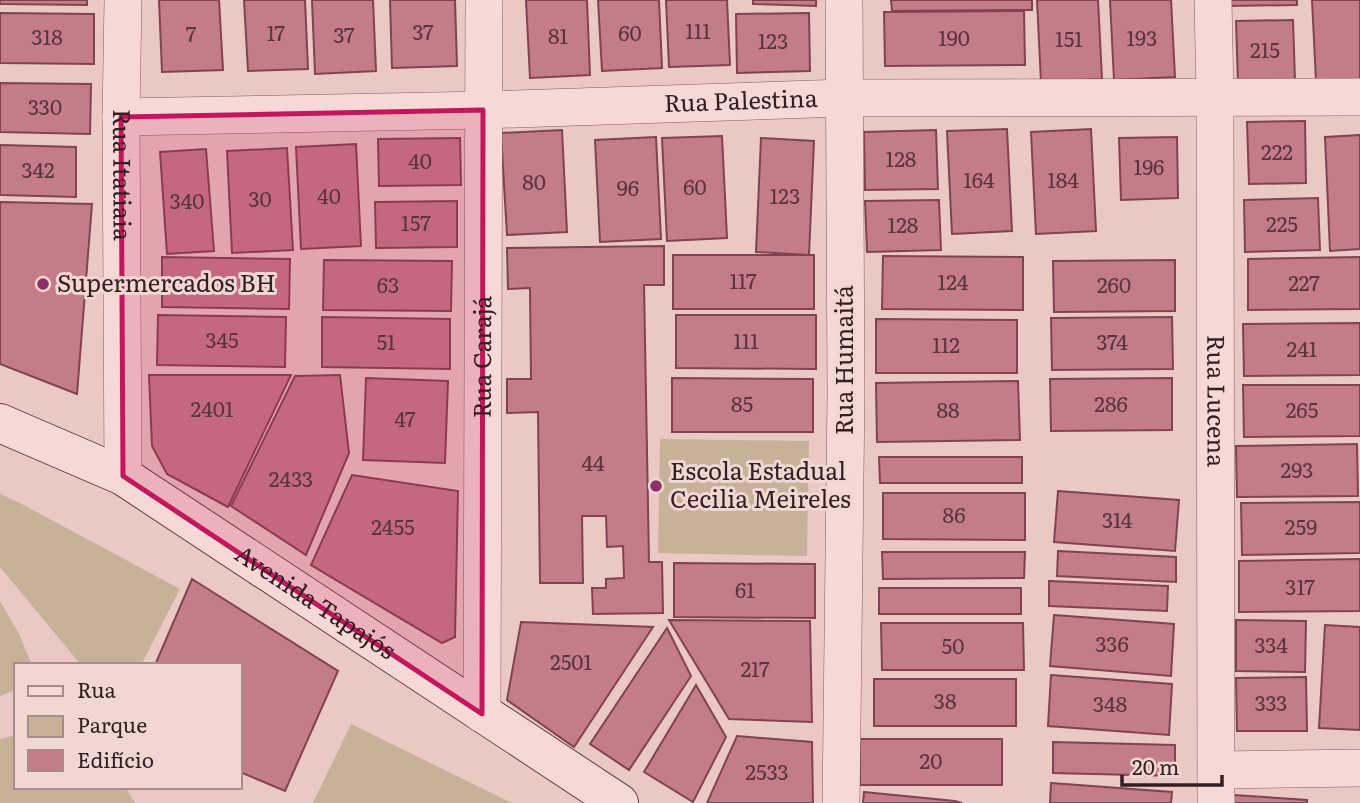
<svg xmlns="http://www.w3.org/2000/svg" width="1360" height="803" viewBox="0 0 1360 803" font-family="Literata,serif">
  <rect width="100%" height="100%" fill="#eac8c3"/>
  <path fill="#c7b198" d="M660 439 809 441 807 556 658 553Z
    M0 494 18 502 180 589 141 665H81L0 567Z
    M0 601 19 634 32 665H16V690L0 696Z
    M351 724 512 803H313Z
    M16 735V787H125L135 803H0V739Z"/>
  <path fill="#c57c89" stroke="#80434f" stroke-width="2" d="M0 0H87V5L0 4Z
    M159 0H219L223 70 162 72Z
    M244 0H305L308 69 248 71Z
    M312 0H373L376 71 315 74Z
    M390 0H455L457 66 392 68Z
    M526 0H587L590 75 530 78Z
    M598 0H659L662 68 602 71Z
    M666 0H727L730 65 669 67Z
    M753 0H816V6L753 4Z
    M891 0H1032V10L892 11Z
    M1037 0H1098L1102 79 1041 82Z
    M1110 0H1171L1175 77 1114 80Z
    M1227 0H1297V5L1227 6Z
    M1312 0H1360V80L1316 81Z
    M1024 11 1025 65 885 66 884 12Z
    M0 13 94 14V64L0 63Z
    M809 13 810 71 737 73 736 14Z
    M1293 20 1295 81 1238 83 1236 21Z
    M0 83 91 84 90 134 0 132Z
    M1305 121 1306 183 1249 184 1247 122Z
    M1007 129 1012 231 952 234 947 131Z
    M1091 129 1096 231 1036 234 1031 132Z
    M562 130 567 232 507 235 501 133Z
    M936 130 938 189 865 190 864 132Z
    M1360 135V249L1330 251 1325 137Z
    M722 136 727 238 667 241 662 138Z
    M656 137 661 239 600 242 595 140Z
    M1177 137 1178 198 1121 200 1119 138Z
    M460 138 461 185 379 186 378 139Z
    M761 138 814 141 809 255 756 252Z
    M356 144 361 246 301 249 296 147Z
    M0 145 76 147V197L0 195Z
    M287 148 293 250 232 253 227 151Z
    M206 149 214 251 167 254 160 152Z
    M1318 198 1320 250 1245 252 1244 200Z
    M939 200 941 250 867 252 865 201Z
    M457 201V247L376 248 375 202Z
    M0 202 92 204 77 394 0 364Z
    M664 246V285H644L649 562H662L663 613 593 614 592 588H606V579L624 578 623 546 607 547 606 516H582L583 583H540L538 412 507 413V379H531L530 288 508 289 507 248Z
    M673 255H814V309H673Z
    M883 256 1023 257V310L882 309Z
    M162 257 290 259 289 309 162 307Z
    M1360 257V309L1248 310V259Z
    M324 260 452 261 451 311 323 310Z
    M1175 260V311L1054 312 1053 261Z
    M158 315 286 317 285 367 157 365Z
    M676 315H816V369L676 368Z
    M322 317 450 319V369L322 367Z
    M1172 317 1173 369 1052 370 1051 318Z
    M876 319 1017 320V373H876Z
    M1360 323V375L1244 376 1243 324Z
    M149 375H291L228 507 167 474 152 446Z
    M340 375 349 453 306 555 231 506 295 376Z
    M366 378 448 381 445 463 363 460Z
    M672 378 813 379V432H672Z
    M1172 378V430L1051 431 1050 379Z
    M1018 381 1020 440 877 442 876 383Z
    M1243 385H1360V436L1244 437Z
    M1357 444 1358 496 1237 497 1236 446Z
    M879 457H1022V483H880Z
    M352 475 458 491 455 637 442 643 311 565Z
    M1058 491 1179 500 1175 551 1054 542Z
    M883 493H1025V540L883 539Z
    M1360 502V553L1242 555 1241 503Z
    M1058 551 1176 557V582L1057 576Z
    M882 552H1025L1024 578 883 579Z
    M1360 559V611L1239 612V561Z
    M674 563 815 564V618L674 617Z
    M192 579 338 671 285 791 240 772V665H155Z
    M1049 581 1168 586 1167 611 1049 606Z
    M879 588H1021V614H879Z
    M1054 615 1174 624 1171 676 1050 666Z
    M669 620 810 621 812 722 729 719Z
    M1236 620 1306 621 1305 672 1236 671Z
    M521 622 653 627 574 747 507 700Z
    M881 623H1023L1024 670H882Z
    M1325 625 1360 627V730L1319 728Z
    M667 628 691 676 629 770 590 744Z
    M1051 675 1172 684 1169 735 1048 726Z
    M1306 677 1307 731H1237L1236 678Z
    M874 679H1016V726H874Z
    M696 685 726 737 693 802 644 772Z
    M737 736 812 742 813 803H707Z
    M860 739H1002V785H860Z
    M1053 742 1175 745V776L1053 773Z
    M1051 783 1172 792 1171 803H1050Z
    M864 792 955 801 962 803H863Z
    M1234 795 1307 800V803H1233Z"/>
  <g fill="none" stroke-linecap="round" stroke-linejoin="round">
    <defs>
      <g id="minor">
        <path id="s1" d="M123 0 121 117 123 476"/>
        <path id="s2" d="M1213 0 1215 96 1216 803"/>
        <path id="s3" d="M121 117 483 110 844 98 1360 97"/>
        <path id="s4" d="M482 714 484 0"/>
        <path d="M1217 770 1360 768"/>
        <path d="M841 803 846 393 844 0"/>
      </g>
      <g id="secondary">
        <path id="s5" d="M0 423 123 476 619 803"/>
      </g>
    </defs>
    <use href="#minor" stroke="#835b5e" stroke-width="38"/>
    <use href="#secondary" stroke="#653f42" stroke-width="40"/>
    <use href="#minor" stroke="#f6d9d6" stroke-width="37"/>
    <use href="#secondary" stroke="#f6d9d6" stroke-width="38"/>
  </g>
  <path fill="#c2185b" fill-opacity="0.2" stroke="#c2185b" stroke-width="5" stroke-linejoin="round" d="M483 110 482 714 123 476 121 117Z"/>
  <g fill="#8d3068" stroke="#f2d6d2" stroke-width="2.5">
    <circle cx="43" cy="284" r="7"/>
    <circle cx="656" cy="486" r="7"/>
  </g>
  <g text-anchor="middle" stroke-width="6" stroke-linejoin="round" paint-order="stroke">
    <g font-size="21" fill="#58363b">
      <text x="698" y="39">111</text>
      <text x="423" y="40">37</text>
      <text x="276" y="41">17</text>
      <text x="630" y="41">60</text>
      <text x="191" y="42">7</text>
      <text x="344" y="43">37</text>
      <text x="558" y="44">81</text>
      <text x="47" y="45">318</text>
      <text x="954" y="46">190</text>
      <text x="1142" y="46">193</text>
      <text x="1069" y="47">151</text>
      <text x="773" y="49">123</text>
      <text x="1265" y="58">215</text>
      <text x="45" y="115">330</text>
      <text x="1277" y="160">222</text>
      <text x="901" y="167">128</text>
      <text x="420" y="169">40</text>
      <text x="1149" y="175">196</text>
      <text x="38" y="178">342</text>
      <text x="979" y="188">164</text>
      <text x="1063" y="188">184</text>
      <text x="534" y="190">80</text>
      <text x="695" y="195">60</text>
      <text x="628" y="196">96</text>
      <text x="329" y="204">40</text>
      <text x="785" y="204">123</text>
      <text x="260" y="207">30</text>
      <text x="187" y="209">340</text>
      <text x="416" y="231">157</text>
      <text x="1282" y="232">225</text>
      <text x="903" y="233">128</text>
      <text x="743" y="289">117</text>
      <text x="953" y="290">124</text>
      <text x="1304" y="291">227</text>
      <text x="388" y="293">63</text>
      <text x="1114" y="293">260</text>
      <text x="222" y="348">345</text>
      <text x="746" y="349">111</text>
      <text x="386" y="350">51</text>
      <text x="1112" y="350">374</text>
      <text x="946" y="353">112</text>
      <text x="1302" y="357">241</text>
      <text x="742" y="412">85</text>
      <text x="1111" y="412">286</text>
      <text x="212" y="417">2401</text>
      <text x="948" y="418">88</text>
      <text x="1302" y="418">265</text>
      <text x="405" y="427">47</text>
      <text x="593" y="471">44</text>
      <text x="1297" y="478">293</text>
      <text x="291" y="487">2433</text>
      <text x="954" y="523">86</text>
      <text x="1117" y="528">314</text>
      <text x="393" y="535">2455</text>
      <text x="1301" y="535">259</text>
      <text x="1300" y="595">317</text>
      <text x="745" y="598">61</text>
      <text x="1112" y="652">336</text>
      <text x="1271" y="653">334</text>
      <text x="953" y="654">50</text>
      <text x="571" y="670">2501</text>
      <text x="755" y="677">217</text>
      <text x="945" y="709">38</text>
      <text x="1271" y="711">333</text>
      <text x="1110" y="712">348</text>
      <text x="931" y="769">20</text>
      <text x="767" y="780">2533</text>
    </g>
    <g font-size="24" fill="#341e21" stroke="#f2d6d2">
      <text dy="8" stroke="none"><textPath href="#s3" startOffset="620">Rua Palestina</textPath></text>
      <text dy="8" stroke="none"><textPath href="#s1" startOffset="175">Rua Itatiaia</textPath></text>
      <text dy="8" stroke="none"><textPath href="#s4" startOffset="357">Rua Carajá</textPath></text>
      <text transform="translate(845 360) rotate(-90)" y="8">Rua Humaitá</text>
      <text dy="8" stroke="none"><textPath href="#s2" startOffset="401">Rua Lucena</textPath></text>
      <text dy="8" stroke="none"><textPath href="#s5" startOffset="364">Avenida Tapajós</textPath></text>
    </g>
    <g font-size="24" fill="#341e21" stroke="#f2d6d2" text-anchor="start">
      <text x="57" y="292">Supermercados BH</text>
      <text x="670" y="480">Escola Estadual<tspan x="670" dy="28">Cecilia Meireles</tspan></text>
    </g>
  </g>
  <rect x="14" y="663" width="228" height="126" fill="#f2d6d2" stroke="#a68c8b" stroke-width="2"/>
  <rect x="28" y="686" width="35" height="10" fill="#f6d9d6" stroke="#a68c8b" stroke-width="2"/>
  <text x="77" y="698" font-size="21" fill="#341e21">Rua</text>
  <rect x="28" y="716" width="35" height="21" fill="#c7b198" stroke="#a68c8b" stroke-width="2"/>
  <text x="77" y="733" font-size="21" fill="#341e21">Parque</text>
  <rect x="28" y="750" width="35" height="21" fill="#c57c89" stroke="#a68c8b" stroke-width="2"/>
  <text x="77" y="768" font-size="21" fill="#341e21">Edifício</text>
  <path d="M1122 775v10h100v-10" fill="none" stroke="#341e21" stroke-width="3.5"/>
  <text x="1132" y="775" font-size="21" fill="#341e21" stroke="#f2d6d2" stroke-width="5" paint-order="stroke">20 m</text>
</svg>
